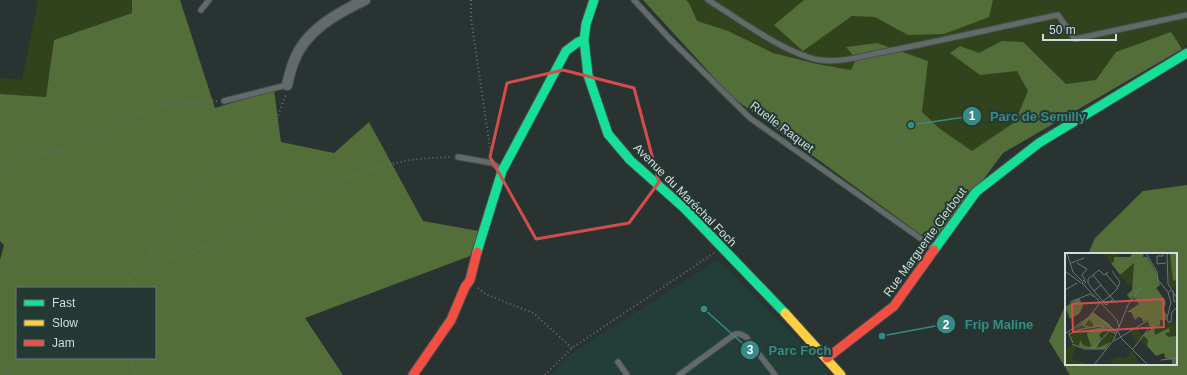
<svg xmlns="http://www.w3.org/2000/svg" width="1187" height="375" viewBox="0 0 1187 375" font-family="Arial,sans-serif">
  <rect width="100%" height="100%" fill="#293331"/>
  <path fill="#233e39" d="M716 261 723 264 821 363 830 375H551L571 354Z"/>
  <path fill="#31431d" d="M38 0H132V13L54 40 46 97 0 94V78L22 80Z
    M643 0H1187V45L1003 153 937 242 930 241 732 97Z"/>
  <path fill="#536e38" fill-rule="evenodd" d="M132 0H180L215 108 274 90 281 142 334 153 369 122 423 221 479 231 470 256 305 318 343 375H0V260L4 245 0 241V94L46 97 54 40 132 13ZM17 288H155V358H17Z
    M643 0H686L689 3 697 21 728 31 773 53 817 64 851 70 856 59 846 47 877 43 928 61 922 112 940 129 972 151 1015 122 1028 91 1017 71 980 75 950 53 960 46 979 53 1002 41 1023 42 1066 84 1096 80 1116 52 1171 32 1182 49 1003 153 940 238 920 234 732 97Z
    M804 0H993L989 17 944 34 908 35 875 17 852 16 803 51 774 25Z
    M1187 185V375H1070L1049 341 1066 304V364H1176V254H1088L1095 238 1143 191Z"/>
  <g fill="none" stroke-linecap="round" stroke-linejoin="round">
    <defs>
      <path id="lane" d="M634 0 669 38 750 118 934 248
        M708 0C737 18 787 55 820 60 840 63 863 56 883 52 941 41 999 27 1058 15L1075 39 1187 15
        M201 10 209 0
        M224 101 287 85
        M458 157 492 163 502 170
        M618 362 627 375
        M679 375 735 334H740L746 337 775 375"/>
      <path id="street" d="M287 85C289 77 291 68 294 61 305 31 337 13 365 0"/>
      <path id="fast" d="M594 0 586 24 584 40 588 75 608 134 630 160 684 208 785 313
        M934 250 976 192 1039 143 1187 53
        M477 252 502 171 566 51 578 42 584 40"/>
      <path id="slow" d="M785 313 841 375"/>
      <path id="jam" d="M827 358 894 306 934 250
        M413 375 451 320 465 287 470 280 477 252"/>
    </defs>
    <use href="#lane" stroke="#47504f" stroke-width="7"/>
    <use href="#street" stroke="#47504f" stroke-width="12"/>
    <use href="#fast" stroke="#47504f" stroke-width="11"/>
    <use href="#slow" stroke="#47504f" stroke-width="11"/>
    <use href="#jam" stroke="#47504f" stroke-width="11"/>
    <path stroke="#696f6e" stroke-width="2" stroke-dasharray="1 3" stroke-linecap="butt" d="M471 0V18L491 155
      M0 165 17 158 59 151 160 105 217 101
      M150 253C153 254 157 257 161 258 191 264 291 199 325 187 349 178 374 167 400 162 416 158 434 158 451 157
      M129 288 131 280 172 215 197 188 235 162 260 137 277 119 286 94
      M478 288 485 294 533 313 572 348
      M130 358 135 375
      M6 375 24 358
      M545 375 572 348 714 253"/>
    <use href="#lane" stroke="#626b69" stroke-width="5"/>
    <use href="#street" stroke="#626b69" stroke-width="10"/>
    <use href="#fast" stroke="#16e098" stroke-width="9"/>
    <use href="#slow" stroke="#ffcf43" stroke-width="9"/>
    <use href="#jam" stroke="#f24e42" stroke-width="9"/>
  </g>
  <path fill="none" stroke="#d54c4c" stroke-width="3" stroke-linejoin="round" d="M563 70 634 88 659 182 629 223 536 239 490 157 507 83Z"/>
  <g text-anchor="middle" stroke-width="4" stroke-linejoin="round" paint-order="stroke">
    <g font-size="12" fill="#d1ddda" stroke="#243834">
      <text transform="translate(782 127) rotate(37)" y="4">Ruelle Raquet</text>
      <text transform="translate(685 195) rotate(45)" y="4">Avenue du Maréchal Foch</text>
      <text transform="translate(925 242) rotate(-54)" y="4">Rue Marguerite Clerbout</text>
    </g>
  </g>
  <g transform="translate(1065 253)">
    <rect width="112" height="112" fill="#293331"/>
    <path d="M52 0 54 4H49V9L46 10 39 1ZM103 5 106 8 108 28H112L110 34 112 38 104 32ZM69 9 67 31 64 33 55 22ZM27 60 43 70 52 80 48 79 47 81 50 83 41 95 29 97 10 93 5 87 3 80 22 67ZM112 66 110 85H104L100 81 101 78 105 79 104 75 90 83 89 74 95 72V67H101L97 69 96 75H101L102 69 104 71ZM71 76 83 87 81 94 74 85 73 89 68 85 66 79ZM8 92 11 95 6 106 21 110 20 112H0V97ZM67 97 75 112H43L53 103 61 106Z" fill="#31431d"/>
    <path d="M68 0H79L78 4H82L91 19 95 32 91 35 100 47 101 51 98 56 102 62 101 67H95V72L89 74 90 82 104 75 105 79 100 80 103 84 112 83V112H107V107L100 105 99 100 91 103 82 93 83 87 78 82 86 76 82 67 78 69 77 65 73 64 70 67 66 59H62L74 51 68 43 66 47 62 42 67 37 69 10 55 22 46 10 49 9V4H65ZM112 0V27L108 28 105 1ZM14 45 18 53 14 61 5 66 0 54ZM28 60 43 70 52 80 40 74H28V70L24 67 20 72 26 74 21 75 17 72 9 77ZM38 74 40 76 34 82 36 85 32 95 46 89 41 95 38 96 19 95 14 93 15 87 18 92 27 95 22 82 23 77Z" fill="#536e38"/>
    <path fill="none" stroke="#6c7775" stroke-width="1" d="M2 0 8 19 17 28M81 0 92 19 93 27 103 39M98 0V3H92V11L101 10M102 0 103 31 112 45M6 10 19 5M12 10 22 16 17 22 20 27M0 18 16 30M47 18 55 29 53 34M28 22 34 17 39 22 43 19M19 31 21 29 19 27 17 30 52 67 54 74 48 88 29 112M36 32 28 22 23 26V30L29 38 36 32 45 43 53 35 41 21M0 37 12 30M29 38 41 52 48 46M108 38 109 49 112 47M38 48 45 43 50 49M5 49 25 41 29 44M27 59 52 79M106 69H103L102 65 106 49 103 40 107 36M106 69 107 59 112 54M54 74 63 52 76 34M53 78 56 85 83 112M0 81 24 64 35 50M49 88 82 68M8 90 4 81 17 76 36 73 51 81M7 91 19 96H42M24 94 29 95 45 77M68 96 84 75M96 107 112 105"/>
    <path fill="#d54c4c" fill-opacity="0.15" stroke="#d54c4c" stroke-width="2" d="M98 46 99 74 8 79 7 51Z"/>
    <rect width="112" height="112" fill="none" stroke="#d1ddda" stroke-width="2"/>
  </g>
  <path fill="none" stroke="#368b84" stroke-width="1.5" d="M911 125L972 116M882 336L946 324M704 309L750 350"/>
  <g fill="#368b84" stroke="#243834" stroke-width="1.5">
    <circle cx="911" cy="125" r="4"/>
    <circle cx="882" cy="336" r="4"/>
    <circle cx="704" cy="309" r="4"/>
    <circle cx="972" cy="116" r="10"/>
    <circle cx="946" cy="324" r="10"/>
    <circle cx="750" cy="350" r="10"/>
  </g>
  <g font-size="12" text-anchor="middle" font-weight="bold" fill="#fff">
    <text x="972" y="120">1</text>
    <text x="946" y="329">2</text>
    <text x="750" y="354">3</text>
  </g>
  <g font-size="13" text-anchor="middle" font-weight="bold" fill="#368b84" stroke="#243834" stroke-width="4" stroke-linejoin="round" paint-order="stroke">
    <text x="1038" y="121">Parc de Semilly</text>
    <text x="999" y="329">Frip Maline</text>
    <text x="800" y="355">Parc Foch</text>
  </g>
  <rect x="16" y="287" width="140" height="72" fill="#243834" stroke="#697a76"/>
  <rect x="24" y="300" width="20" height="6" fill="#16e098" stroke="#697a76"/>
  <text x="52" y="307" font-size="12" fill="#d1ddda">Fast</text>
  <rect x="24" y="320" width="20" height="6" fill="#ffcf43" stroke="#697a76"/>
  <text x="52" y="327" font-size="12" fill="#d1ddda">Slow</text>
  <rect x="24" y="340" width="20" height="6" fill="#f24e42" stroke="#697a76"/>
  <text x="52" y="347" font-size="12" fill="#d1ddda">Jam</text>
  <path d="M1043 34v6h73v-6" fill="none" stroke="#d1ddda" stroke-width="2"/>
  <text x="1049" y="34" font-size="12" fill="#d1ddda" stroke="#243834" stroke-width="3" paint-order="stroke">50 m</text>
</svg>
